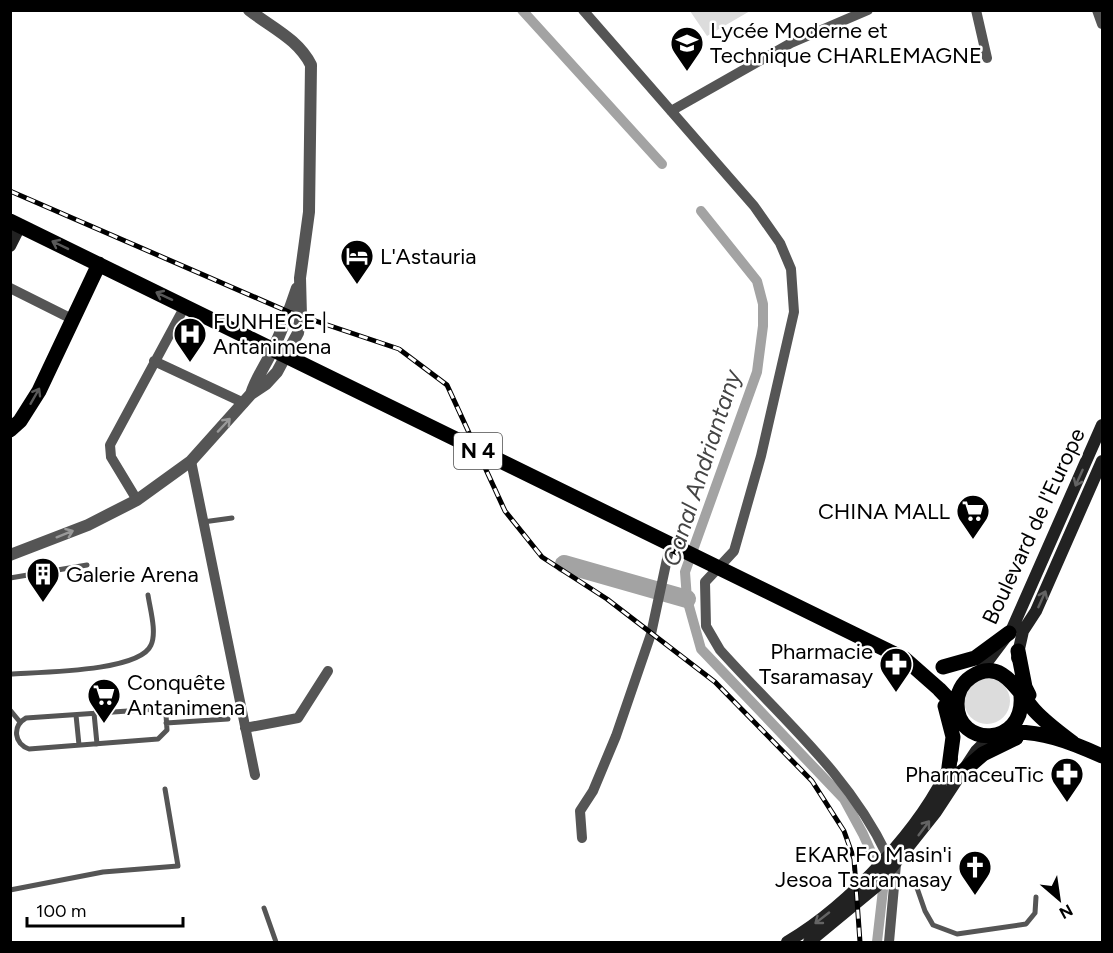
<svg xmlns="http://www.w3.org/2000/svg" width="1113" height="953" viewBox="0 0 1113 953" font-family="Figtree,sans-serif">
  <rect width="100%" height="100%" fill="#fff"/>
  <path fill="#dcdcdc" d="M690 11H750L707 36Z
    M964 701a23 23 0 1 1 46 0a23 23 0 1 1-46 0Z"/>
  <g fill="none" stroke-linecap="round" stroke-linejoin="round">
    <path stroke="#a3a3a3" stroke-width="10" d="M522 10 662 164
      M701 211 757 281 763 304V326L757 372 685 572 687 599 701 649 844 799 863 834 884 881 877 942"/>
    <path stroke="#a3a3a3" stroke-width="18" d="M564 564 687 599"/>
    <path stroke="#555" stroke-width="5" d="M203 522 232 518
      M10 578 87 565
      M10 674C39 672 140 672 151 645 157 632 150 609 148 595
      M157 709 166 715 167 730 158 739 29 749C14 744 12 726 26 718Z
      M10 710 20 722
      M94 713 97 744
      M76 715 79 745
      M166 723 228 719
      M895 877 910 880 917 888 925 911 933 925 957 934 1026 924 1035 913 1036 897
      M10 890 103 872 178 866 165 789
      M264 908 276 942"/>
    <path stroke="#555" stroke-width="10" d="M583 10 754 206 780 243 791 269 794 312 761 456 734 551 705 582 706 626 720 650C780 717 848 773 887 855
      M976 10 987 58
      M1097 10 1102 24
      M671 111 791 43 868 10
      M10 288 72 319
      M154 361 244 403
      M191 461 255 775
      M137 500 111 457 110 445 185 306
      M245 728 298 718 328 671
      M582 838 580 811 593 791 616 736 651 634 670 545
      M889 942 896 864"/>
    <path stroke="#555" stroke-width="12" d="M251 394C256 378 265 366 272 351 282 331 290 309 297 288
      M10 555 88 525 137 500 191 461 251 394 266 384 277 372 298 333 301 316 300 278 309 212 311 65C298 39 272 28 249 10"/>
    <path stroke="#222" stroke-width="12" d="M10 246 20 226
      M1017 658 1023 631 1036 611 1102 461
      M979 673 1012 629 1102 425
      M787 942C848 906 925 826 952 759
      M809 942 878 885 936 812 976 751 986 741 998 735"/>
    <path stroke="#000" stroke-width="15" d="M10 221 905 659 939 689 957 708
      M10 430 20 421 39 391 99 264
      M1018 651 1025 687 1029 695
      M943 667 975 658 1009 633
      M1021 696C1025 747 957 748 957 704 957 693 962 683 971 677 1002 656 1018 692 1035 711 1046 723 1060 733 1073 743
      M945 706 953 737 949 767
      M1004 733C1039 729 1071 742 1102 756
      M961 773 983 754 1016 738"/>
    <defs>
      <path id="rail" d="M10 191 289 312 399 349 447 385 505 511 542 557 607 599 715 682 812 781 844 831 854 859 860 942"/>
    </defs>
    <use href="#rail" stroke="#000" stroke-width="5"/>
    <use href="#rail" stroke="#fff" stroke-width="3" stroke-dasharray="9" stroke-linecap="butt"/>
  </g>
  <defs><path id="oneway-shaft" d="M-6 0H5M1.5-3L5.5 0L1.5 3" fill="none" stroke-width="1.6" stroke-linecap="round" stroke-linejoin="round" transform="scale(1.5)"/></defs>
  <g stroke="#595959">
    <use href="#oneway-shaft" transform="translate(60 245) rotate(-154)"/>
    <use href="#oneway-shaft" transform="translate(164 296) rotate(-155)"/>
    <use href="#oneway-shaft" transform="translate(35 396) rotate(-60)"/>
  </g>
  <g stroke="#999">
    <use href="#oneway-shaft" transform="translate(224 425) rotate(-47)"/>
    <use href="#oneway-shaft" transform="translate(65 534) rotate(-22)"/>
  </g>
  <g stroke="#646464">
    <use href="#oneway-shaft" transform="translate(1079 478) rotate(114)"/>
    <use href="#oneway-shaft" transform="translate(1042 599) rotate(-66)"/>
    <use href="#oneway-shaft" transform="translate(924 828) rotate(-53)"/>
    <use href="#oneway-shaft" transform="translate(822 918) rotate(142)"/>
  </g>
  <defs>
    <symbol id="school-pin" viewBox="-11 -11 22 30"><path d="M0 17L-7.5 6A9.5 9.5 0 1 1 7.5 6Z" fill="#000" stroke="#fff"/><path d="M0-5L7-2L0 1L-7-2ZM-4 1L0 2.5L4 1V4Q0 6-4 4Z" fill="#fff"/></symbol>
    <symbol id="hotel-pin" viewBox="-11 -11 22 30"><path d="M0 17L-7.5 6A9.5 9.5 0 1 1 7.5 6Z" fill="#000" stroke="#fff"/><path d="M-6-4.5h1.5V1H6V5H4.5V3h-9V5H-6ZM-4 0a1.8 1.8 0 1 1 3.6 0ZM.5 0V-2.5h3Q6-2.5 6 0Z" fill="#fff"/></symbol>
    <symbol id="hospital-pin" viewBox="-11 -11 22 30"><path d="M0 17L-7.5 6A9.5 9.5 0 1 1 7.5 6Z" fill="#000" stroke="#fff"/><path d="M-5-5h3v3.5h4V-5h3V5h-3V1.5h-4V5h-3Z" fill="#fff"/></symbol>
    <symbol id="supermarket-pin" viewBox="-11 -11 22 30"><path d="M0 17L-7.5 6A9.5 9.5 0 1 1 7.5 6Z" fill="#000" stroke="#fff"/><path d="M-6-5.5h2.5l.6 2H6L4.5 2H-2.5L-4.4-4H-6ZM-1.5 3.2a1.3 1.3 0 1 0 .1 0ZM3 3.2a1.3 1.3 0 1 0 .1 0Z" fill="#fff"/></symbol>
    <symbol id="building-pin" viewBox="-11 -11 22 30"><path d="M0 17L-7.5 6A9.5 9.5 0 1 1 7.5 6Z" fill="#000" stroke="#fff"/><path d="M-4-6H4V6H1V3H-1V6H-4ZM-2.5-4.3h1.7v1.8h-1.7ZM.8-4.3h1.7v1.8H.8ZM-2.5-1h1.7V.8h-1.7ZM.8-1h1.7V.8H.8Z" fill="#fff"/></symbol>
    <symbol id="pharmacy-pin" viewBox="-11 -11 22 30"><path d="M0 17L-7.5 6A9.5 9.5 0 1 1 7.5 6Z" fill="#000" stroke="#fff"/><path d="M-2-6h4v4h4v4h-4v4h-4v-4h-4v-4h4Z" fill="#fff"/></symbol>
    <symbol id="church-pin" viewBox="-11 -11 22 30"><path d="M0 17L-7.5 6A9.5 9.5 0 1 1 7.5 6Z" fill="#000" stroke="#fff"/><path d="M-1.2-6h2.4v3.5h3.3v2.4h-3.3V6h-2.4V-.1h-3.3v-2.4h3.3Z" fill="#fff"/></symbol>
  </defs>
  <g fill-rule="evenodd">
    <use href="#school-pin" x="668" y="24" width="38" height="52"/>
    <use href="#hotel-pin" x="338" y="237" width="38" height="52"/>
    <use href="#hospital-pin" x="171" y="315" width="38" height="52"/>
    <use href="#supermarket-pin" x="954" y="492" width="38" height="52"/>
    <use href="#building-pin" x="24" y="555" width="38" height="52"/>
    <use href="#pharmacy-pin" x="877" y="645" width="38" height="52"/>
    <use href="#supermarket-pin" x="85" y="676" width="38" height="52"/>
    <use href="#pharmacy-pin" x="1048" y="755" width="38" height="52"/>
    <use href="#church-pin" x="956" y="848" width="38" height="52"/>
  </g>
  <g text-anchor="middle" stroke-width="5" stroke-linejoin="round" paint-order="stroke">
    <rect fill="#fff" stroke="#4c4c4c" stroke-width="1.5" x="454" y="433" width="48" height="36" rx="4.5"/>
    <g font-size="21" font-weight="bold" fill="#000">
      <text x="478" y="458">N 4</text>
    </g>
    <g font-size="22" fill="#000" stroke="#fff" text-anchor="start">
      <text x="710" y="38">Lycée Moderne et<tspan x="710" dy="25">Technique CHARLEMAGNE</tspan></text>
      <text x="380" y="264">L'Astauria</text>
      <text x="213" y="329">FUNHECE |<tspan x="213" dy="25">Antanimena</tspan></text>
      <text x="950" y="519" text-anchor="end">CHINA MALL</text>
      <text x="66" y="582">Galerie Arena</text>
      <text x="873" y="659" text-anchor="end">Pharmacie<tspan x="873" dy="25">Tsaramasay</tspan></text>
      <text x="127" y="690">Conquête<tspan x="127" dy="25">Antanimena</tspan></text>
      <text x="1044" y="782" text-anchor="end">PharmaceuTic</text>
      <text x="952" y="862" text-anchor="end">EKAR Fo Masin'i<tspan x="952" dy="25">Jesoa Tsaramasay</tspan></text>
    </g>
    <g font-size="22" fill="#000" stroke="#fff">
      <text transform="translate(1033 526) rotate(-65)" y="8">Boulevard de l'Europe</text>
    </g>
    <g font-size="24" font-style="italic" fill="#444" stroke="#fff">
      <text transform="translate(702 468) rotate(-72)" y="8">Canal Andriantany</text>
    </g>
  </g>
  <rect width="1113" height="953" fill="none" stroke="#000000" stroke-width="24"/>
  <g transform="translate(1059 899) rotate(151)" stroke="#ffffff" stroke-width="4.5" paint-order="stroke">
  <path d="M0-4.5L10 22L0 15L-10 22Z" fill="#000000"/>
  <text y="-9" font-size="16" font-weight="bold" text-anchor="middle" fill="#000000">N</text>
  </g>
  <path d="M27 917v9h156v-9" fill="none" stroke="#000000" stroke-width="3"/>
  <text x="36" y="917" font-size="18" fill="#000000" stroke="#ffffff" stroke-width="4.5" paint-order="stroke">100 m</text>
</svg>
